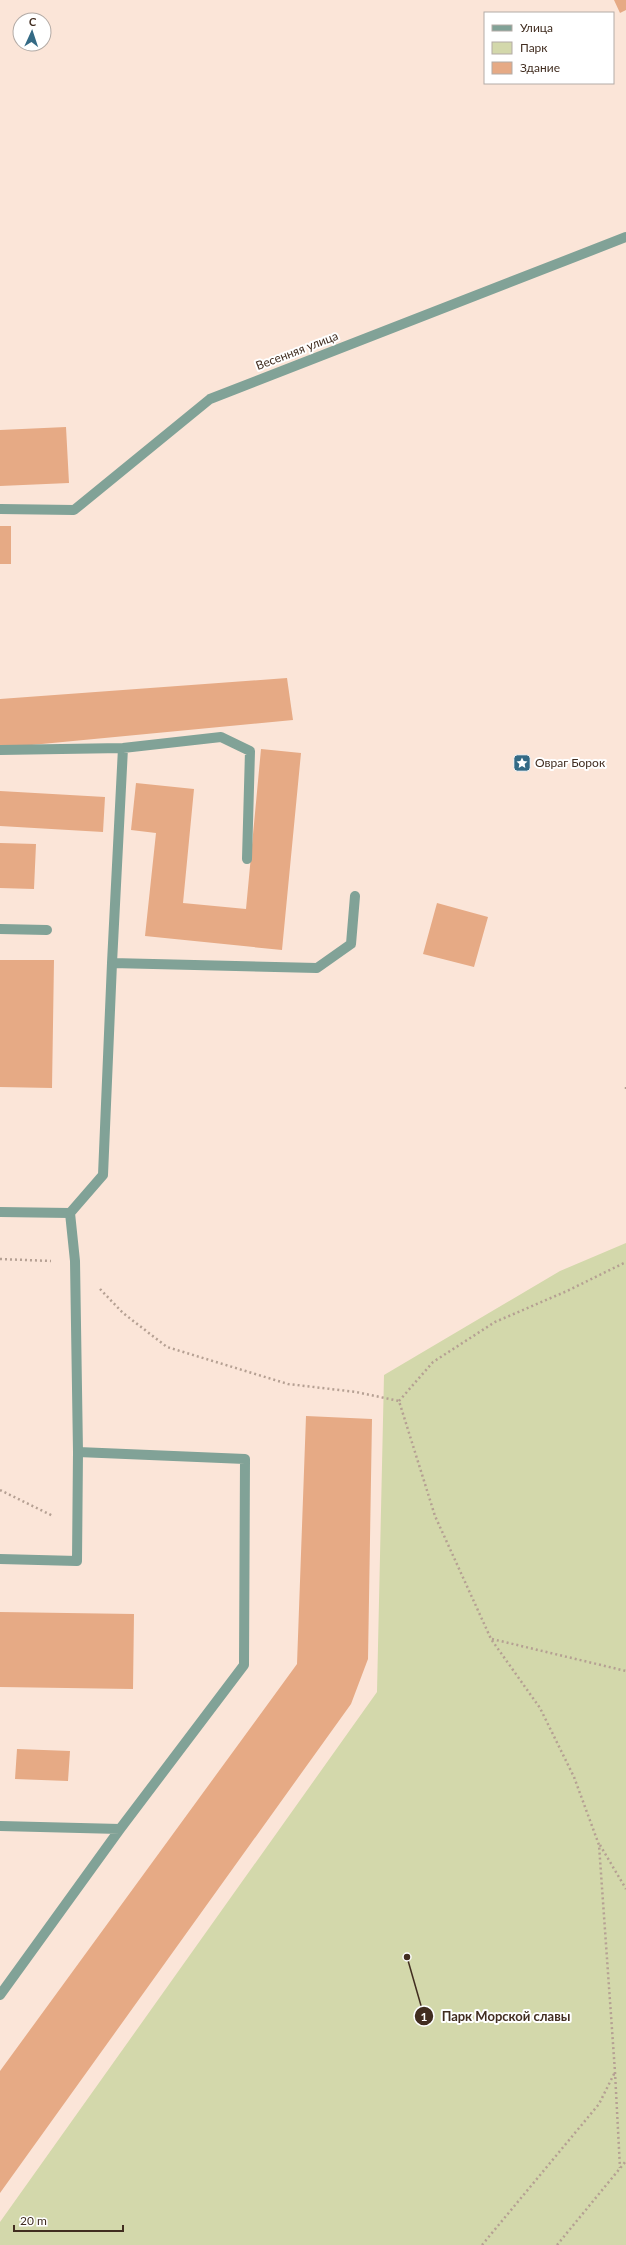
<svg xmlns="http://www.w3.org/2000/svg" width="626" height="2245" viewBox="0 0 626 2245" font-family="Lato,sans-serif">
  <rect width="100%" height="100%" fill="#fbe5d8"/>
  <path fill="#d3d8ab" d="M626 1243V2245H0V2222L377 1692 384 1375 560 1271Z"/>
  <path fill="#e6aa85" d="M614 0H626V10L620 13Z
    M66 427 69 483 0 486V430Z
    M0 526H11V564H0Z
    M287 678 293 720 0 748V699Z
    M261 749 301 753 282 950 145 936 156 833 131 830 136 783 194 789 183 903 246 909Z
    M0 791 105 797 103 832 0 826Z
    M0 843 36 844 34 889 0 888Z
    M437 903 488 917 474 967 423 954Z
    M0 960H54L52 1088 0 1087Z
    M306 1416 372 1419 368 1659 351 1704 0 2193V2071L297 1664Z
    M0 1612 134 1614 133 1689 0 1687Z
    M17 1749 70 1751 68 1781 15 1779Z"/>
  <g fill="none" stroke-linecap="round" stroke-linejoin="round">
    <path stroke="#b5a093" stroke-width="2.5" stroke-dasharray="2 3" stroke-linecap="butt" d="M626 1087V1091
      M0 1259 51 1261
      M100 1289 123 1313 167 1347 288 1384 356 1392 399 1401 435 1516 491 1639 540 1708 574 1777 599 1845 615 2072 620 2168
      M399 1401 433 1362 495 1322 567 1291 626 1262
      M0 1490 53 1516
      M492 1639 626 1671
      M600 1845 626 1889
      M482 2245 599 2104 615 2072
      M557 2245 626 2161"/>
    <path stroke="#81a297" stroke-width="10" d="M123 748 112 963 317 968 351 944 355 896
      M0 750 123 748 221 737 250 751 247 859
      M0 929 47 930
      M0 1559 77 1561 78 1452
      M0 1826 120 1829
      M0 1995 120 1829 244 1665 245 1459 78 1452 75 1261 70 1213 103 1175 112 963"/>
    <path stroke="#81a297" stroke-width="10" d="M0 509 74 510 210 399 626 237
      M0 1212 70 1213"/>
  </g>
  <defs>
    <symbol id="sight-square" viewBox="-11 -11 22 22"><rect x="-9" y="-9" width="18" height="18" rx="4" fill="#346a85" stroke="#fff"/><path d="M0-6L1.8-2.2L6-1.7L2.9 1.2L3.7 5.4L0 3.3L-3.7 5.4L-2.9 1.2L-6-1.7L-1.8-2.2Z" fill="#fff"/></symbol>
  </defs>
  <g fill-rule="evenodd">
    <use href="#sight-square" x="512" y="753" width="20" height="20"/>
  </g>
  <g text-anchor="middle" stroke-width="4" stroke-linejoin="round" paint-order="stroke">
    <g font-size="12" fill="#412d20" stroke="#fff">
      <text transform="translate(297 351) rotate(-21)" y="4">Весенняя улица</text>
    </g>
    <g font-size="12" fill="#412d20" stroke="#fff" text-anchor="start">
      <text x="535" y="767">Овраг Борок</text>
    </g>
  </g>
  <path fill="none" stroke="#412d20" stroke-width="1.5" d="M407 1957L424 2016"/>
  <g fill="#412d20" stroke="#fff" stroke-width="1.5">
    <circle cx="407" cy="1957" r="4"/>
    <circle cx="424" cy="2016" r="10"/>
  </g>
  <g font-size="12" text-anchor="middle" font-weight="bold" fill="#fff">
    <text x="424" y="2021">1</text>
  </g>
  <g font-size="13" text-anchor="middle" font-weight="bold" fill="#412d20" stroke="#fff" stroke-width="4" stroke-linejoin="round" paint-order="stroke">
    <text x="506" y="2021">Парк Морской славы</text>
  </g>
  <rect x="484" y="12" width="130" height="72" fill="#ffffff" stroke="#b3aba6"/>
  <rect x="492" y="25" width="20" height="6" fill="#81a297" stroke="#b3aba6"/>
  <text x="520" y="32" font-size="12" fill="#412d20">Улица</text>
  <rect x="492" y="42" width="20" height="12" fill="#d3d8ab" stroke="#b3aba6"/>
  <text x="520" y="52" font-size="12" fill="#412d20">Парк</text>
  <rect x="492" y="62" width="20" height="12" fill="#e6aa85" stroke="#b3aba6"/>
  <text x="520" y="72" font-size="12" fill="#412d20">Здание</text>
  <g transform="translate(32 32) rotate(3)"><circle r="19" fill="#ffffff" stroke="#b3aba6"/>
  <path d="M0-3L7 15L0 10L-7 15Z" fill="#346a85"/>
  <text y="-6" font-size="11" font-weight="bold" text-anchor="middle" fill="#412d20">С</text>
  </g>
  <path d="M14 2225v6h109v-6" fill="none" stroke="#412d20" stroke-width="2"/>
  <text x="20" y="2225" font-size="12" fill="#412d20" stroke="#ffffff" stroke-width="3" paint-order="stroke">20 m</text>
</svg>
